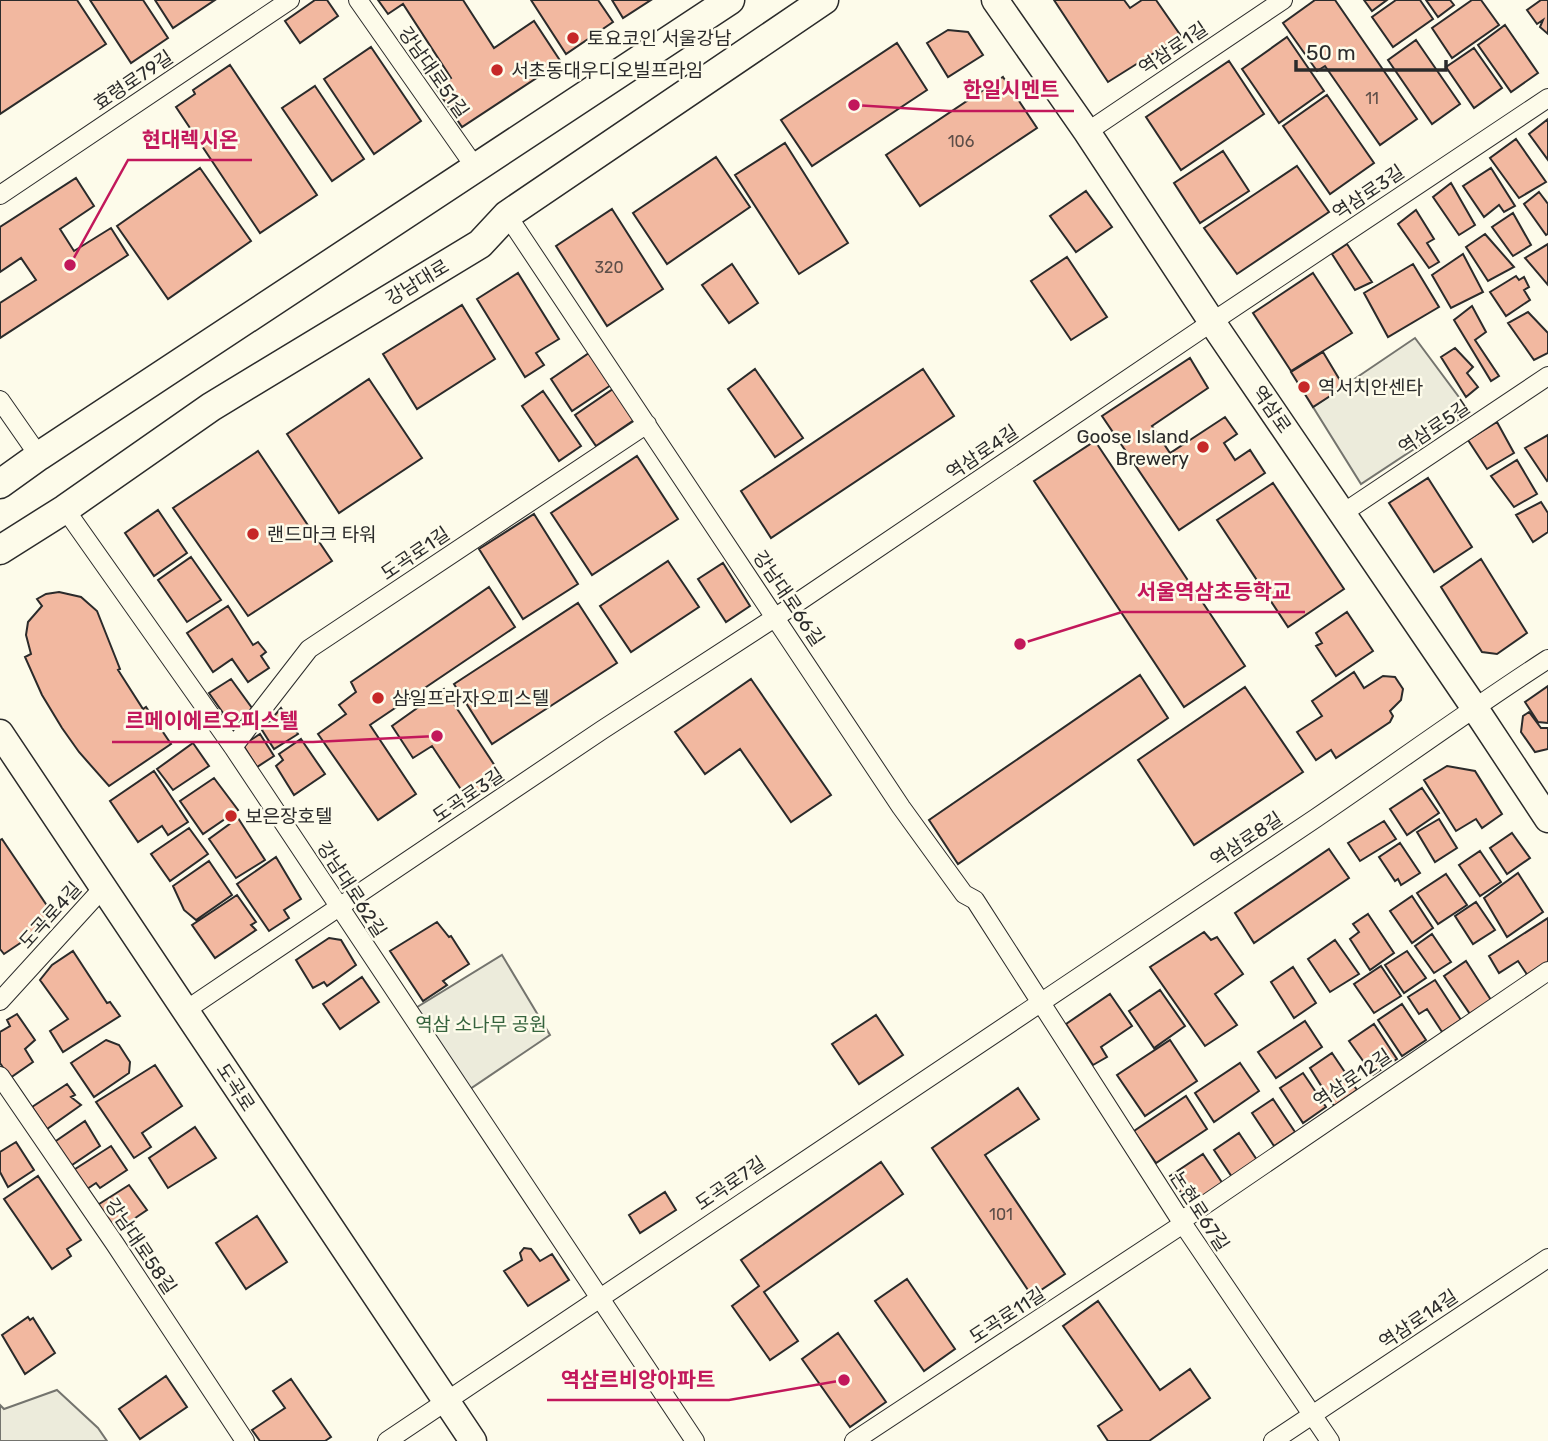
<svg xmlns="http://www.w3.org/2000/svg" width="1548" height="1441" viewBox="0 0 1548 1441" font-family="Rubik,'Noto Sans KR',sans-serif">
  <rect width="100%" height="100%" fill="#fdfbea"/>
  <path fill="#ecebdb" stroke="#74746e" stroke-width="2" d="M1415 338 1470 412 1361 484 1313 407Z
    M502 955 550 1035 467 1091 414 1009Z
    M57 1390 98 1428 107 1441H0V1405L4 1409Z"/>
  <path fill="#f2b8a0" stroke="#2b2b2b" stroke-width="2" d="M0 0H77L106 44 0 114Z
    M90 0H143L168 38 131 63Z
    M155 0H215L173 28Z
    M315 0H327L338 16 300 43 285 21Z
    M378 0H463L494 48 534 21 561 62 462 127 436 88 451 78 403 4 388 14Z
    M531 0H598L613 22 566 54Z
    M612 0H651L623 18Z
    M1054 0H1124L1130 8 1142 0H1156L1181 36 1108 82Z
    M1315 0H1335L1417 119 1380 145 1325 66 1317 71 1283 23Z
    M1364 0H1387L1372 11Z
    M1396 0H1420L1433 19 1393 47 1372 17Z
    M1426 0H1450L1454 5 1438 17Z
    M1472 0H1481L1499 25 1452 58 1432 28Z
    M1541 0H1548V34L1540 27 1543 20 1537 24 1527 10Z
    M1505 25 1538 73 1511 92 1478 45Z
    M948 30 968 32 983 55 948 77 927 43Z
    M1287 37 1324 91 1279 123 1242 69Z
    M1416 40 1460 104 1432 124 1388 60Z
    M897 43 927 90 812 166 781 120Z
    M371 47 421 121 374 154 324 79Z
    M1474 48 1502 88 1474 108 1446 67Z
    M1229 61 1264 114 1181 170 1146 117Z
    M230 65 317 195 260 233 176 107 195 94 193 90Z
    M1003 77 1037 128 920 206 886 155Z
    M315 86 364 159 332 181 282 108Z
    M1327 95 1374 163 1330 194 1283 126Z
    M1548 119V160L1529 134Z
    M1516 139 1546 182 1519 198 1490 158Z
    M785 143 848 243 799 274 735 175Z
    M1223 151 1249 191 1200 223 1174 183Z
    M716 157 750 207 667 264 633 213Z
    M1297 166 1329 212 1237 274 1204 228Z
    M200 168 251 241 168 299 117 226Z
    M1491 168 1515 206 1504 212 1499 205 1484 217 1463 186Z
    M76 178 94 206 60 229 74 251 111 228 128 255 0 338V303L36 280 21 258 0 272V227Z
    M1451 183 1475 225 1459 235 1433 197Z
    M1086 191 1112 227 1076 252 1050 216Z
    M1539 192 1548 204V234L1546 235 1524 204Z
    M612 209 663 289 607 326 556 246Z
    M1416 210 1434 239 1427 243 1439 262 1429 268 1398 224Z
    M1513 213 1531 245 1513 256 1492 227Z
    M1485 234 1514 267 1488 281 1466 247Z
    M1347 244 1372 282 1355 290 1332 254Z
    M1548 244V285L1525 258Z
    M1463 254 1483 292 1451 308 1432 275Z
    M1067 257 1107 317 1071 340 1031 281Z
    M732 264 758 303 729 323 702 285Z
    M1413 264 1439 307 1388 337 1364 293Z
    M518 273 559 339 536 353 544 365 525 377 477 299Z
    M1313 273 1352 333 1291 371 1253 313Z
    M1516 276 1519 280 1524 277 1529 287 1524 290 1530 300 1506 316 1490 292Z
    M462 305 495 359 417 409 383 354Z
    M1472 306 1486 332 1475 340 1499 376 1491 381 1454 320Z
    M1528 312 1548 333V353L1534 360 1508 323Z
    M1455 348 1473 367 1467 373 1478 387 1466 397 1441 357Z
    M1323 352 1344 387 1313 407 1291 372Z
    M589 353 611 385 572 411 551 379Z
    M1190 358 1208 388 1152 426 1170 453 1225 417 1237 434 1224 443 1235 460 1250 450 1265 473 1179 530 1102 416Z
    M755 369 803 438 775 457 728 389Z
    M923 369 954 416 771 538 741 491Z
    M369 379 422 458 339 513 287 434Z
    M613 389 634 420 596 446 575 415Z
    M543 391 581 446 559 461 522 406Z
    M1497 422 1514 453 1487 469 1468 440Z
    M1548 435V480L1547 481 1525 448Z
    M1095 441 1245 666 1184 707 1034 481Z
    M258 451 332 561 248 616 173 508Z
    M637 456 678 519 592 575 551 513Z
    M1517 460 1537 494 1514 507 1491 476Z
    M1428 478 1472 547 1434 572 1389 503Z
    M1273 483 1344 589 1288 627 1217 520Z
    M1541 502 1548 513V532L1533 542 1516 515Z
    M158 510 187 553 154 576 125 533Z
    M534 514 578 584 523 619 479 549Z
    M191 557 221 600 187 622 158 580Z
    M1481 559 1527 633 1497 654 1482 652 1441 587Z
    M668 561 699 607 631 652 600 606Z
    M723 563 750 606 726 622 698 579Z
    M489 587 515 627 370 725 416 794 378 820 318 734 346 714 339 705 356 692 351 682Z
    M59 592 81 597 97 611 120 669 118 670 143 709 146 707 171 744 109 786 79 752 62 728 42 695 25 657 31 654 26 635 28 622 42 606 37 599 46 594Z
    M578 603 617 663 492 744 454 684Z
    M228 606 253 645 258 642 266 652 261 656 269 668 248 682 232 659 213 672 187 633Z
    M1347 612 1373 651 1336 676 1316 646 1322 643 1316 633Z
    M1354 672 1364 688 1383 676 1395 677 1403 689 1401 700 1390 711 1393 716 1390 722 1336 758 1331 750 1316 760 1297 732 1322 716 1312 701Z
    M1140 675 1168 718 958 864 929 820Z
    M231 679 252 708 240 722 228 720 209 693Z
    M751 679 831 795 791 822 740 749 705 774 675 732Z
    M1548 686V723L1538 722 1525 702Z
    M1245 687 1303 772 1194 845 1138 760Z
    M444 689 503 778 468 800 432 746 413 758 392 726Z
    M281 708 298 734 274 749 262 730Z
    M1529 712 1541 728H1548V749L1535 752 1521 732 1523 716Z
    M260 734 274 756 257 767 243 745Z
    M301 739 325 774 294 795 276 766 283 760 279 754Z
    M193 743 209 766 173 790 157 769Z
    M1447 766 1475 771 1502 814 1482 828 1476 819 1456 831 1424 780Z
    M154 771 188 822 168 835 162 826 138 842 110 801Z
    M214 778 238 810 203 834 180 801Z
    M1422 788 1439 813 1407 835 1390 809Z
    M238 818 265 860 236 878 209 839Z
    M1439 819 1457 848 1435 862 1417 832Z
    M1384 821 1396 839 1360 861 1348 843Z
    M189 828 208 854 170 881 151 854Z
    M1512 833 1530 858 1507 874 1490 848Z
    M2 839 56 919 4 954 0 949V840Z
    M1400 843 1420 873 1401 885 1398 879 1395 881 1379 857Z
    M1329 849 1349 878 1254 943 1235 913Z
    M1480 851 1501 882 1480 896 1459 865Z
    M276 857 301 899 284 910 289 918 269 931 237 884Z
    M209 861 232 895 196 920 184 910 173 886Z
    M1518 873 1543 912 1507 937 1484 898Z
    M1446 874 1467 905 1438 924 1417 893Z
    M237 895 256 922 251 925 256 930 215 958 192 925Z
    M1412 896 1433 928 1412 943 1390 911Z
    M1476 902 1495 930 1473 944 1455 916Z
    M1368 914 1394 953 1370 970 1350 939 1359 932 1353 924Z
    M1548 918V963L1528 976 1518 961 1499 973 1489 956Z
    M437 922 449 937 451 936 469 964 443 981 447 985 423 1001 390 951Z
    M1204 932 1211 940 1217 937 1243 974 1215 994 1237 1025 1205 1046 1150 967Z
    M1432 934 1451 962 1434 973 1415 946Z
    M329 938 341 940 356 965 327 986 324 982 313 988 296 960Z
    M1335 940 1359 974 1330 992 1308 959Z
    M73 951 107 1003 110 1002 120 1016 63 1052 50 1031 68 1019 40 980 52 965Z
    M1407 951 1426 978 1404 993 1385 965Z
    M1466 961 1491 1000 1470 1014 1444 976Z
    M1381 966 1401 996 1374 1013 1354 984Z
    M1293 967 1316 1003 1294 1018 1271 982Z
    M362 977 379 1002 340 1029 323 1004Z
    M1435 980 1461 1020 1442 1032 1427 1009 1419 1014 1408 997Z
    M1160 990 1185 1026 1154 1048 1129 1011Z
    M1110 994 1132 1026 1101 1047 1107 1057 1093 1065 1066 1024Z
    M1402 1004 1426 1040 1402 1056 1378 1020Z
    M17 1014 35 1040 25 1049 33 1062 10 1078 0 1063V1032L10 1026 7 1020Z
    M876 1015 903 1055 859 1084 832 1044Z
    M1305 1021 1322 1047 1276 1078 1258 1052Z
    M1374 1024 1397 1059 1373 1075 1349 1041Z
    M106 1040 119 1045 130 1062 129 1073 94 1097 71 1063Z
    M1170 1040 1197 1081 1145 1116 1117 1075Z
    M1332 1053 1357 1090 1334 1106 1310 1068Z
    M1240 1063 1259 1091 1214 1122 1195 1093Z
    M155 1065 182 1106 142 1133 151 1147 134 1158 96 1102Z
    M1303 1073 1326 1107 1303 1123 1280 1088Z
    M67 1084 75 1095 71 1097 81 1105 47 1129 32 1107Z
    M1018 1088 1039 1119 985 1155 1065 1274 1032 1296 932 1148Z
    M1186 1096 1207 1129 1156 1163 1134 1131Z
    M1273 1099 1295 1132 1274 1146 1252 1113Z
    M85 1121 100 1146 69 1167 53 1143Z
    M195 1127 216 1158 168 1188 149 1158Z
    M1239 1133 1257 1160 1232 1177 1214 1150Z
    M16 1142 34 1170 8 1187 0 1172V1152Z
    M111 1146 127 1170 100 1188 96 1183 84 1191 72 1171Z
    M1203 1154 1223 1184 1190 1206 1170 1176Z
    M881 1162 903 1194 764 1292 798 1341 770 1360 732 1306 759 1286 741 1260Z
    M38 1176 81 1240 67 1249 71 1256 52 1269 4 1199Z
    M129 1185 147 1210 119 1229 109 1226 96 1206Z
    M665 1192 676 1210 640 1233 629 1215Z
    M257 1216 287 1262 246 1289 216 1243Z
    M524 1248 531 1249 540 1261 552 1254 569 1280 528 1306 504 1271 522 1260 520 1253Z
    M907 1279 955 1349 924 1371 875 1301Z
    M1098 1301 1160 1390 1190 1369 1210 1398 1149 1441H1108L1098 1426 1122 1410 1063 1326Z
    M28 1317 30 1320 33 1318 55 1353 25 1374 2 1335Z
    M838 1333 886 1402 850 1427 802 1359Z
    M166 1376 187 1407 140 1439 119 1409Z
    M291 1379 331 1437 325 1441H260L252 1430 285 1408 273 1391Z"/>
  <g fill="none" stroke-linecap="round" stroke-linejoin="round">
    <defs>
      <path id="street" d="M358 0 475 167
        M1087 132 1283 0
        M0 195 290 0
        M507 215 901 807 964 894 975 900 1183 1224 1330 1441
        M0 400 39 456
        M65 509 233 747 695 1441
        M1343 513 1548 376
        M233 747 309 649 647 424
        M0 1001 103 888
        M186 1010 602 730 776 617 1212 322 1548 98
        M0 1076 115 1244 245 1441
        M1181 1221 1548 971
        M387 1441C695 1232 1005 1025 1316 818 1394 765 1469 710 1548 659
        M854 1441 1183 1224
        M1273 1441 1548 1258"/>
      <path id="secondary" d="M995 0 1087 132 1212 322 1474 707 1548 819
        M0 733 473 1441"/>
      <path id="primary" d="M0 484 39 456 730 0
        M0 550 65 509 211 407 480 244 507 215 824 0"/>
    </defs>
    <use href="#street" stroke="#2b2b2b" stroke-width="20"/>
    <use href="#secondary" stroke="#2b2b2b" stroke-width="29"/>
    <use href="#primary" stroke="#2b2b2b" stroke-width="31"/>
    <use href="#street" stroke="#fdfbea" stroke-width="18"/>
    <use href="#secondary" stroke="#fdfbea" stroke-width="26"/>
    <use href="#primary" stroke="#fdfbea" stroke-width="28"/>
  </g>
  <g fill="#c62828" stroke="#fdfbea" stroke-width="2.5">
    <circle cx="573" cy="38" r="7"/>
    <circle cx="497" cy="70" r="7"/>
    <circle cx="1304" cy="387" r="7"/>
    <circle cx="1203" cy="447" r="7"/>
    <circle cx="253" cy="534" r="7"/>
    <circle cx="378" cy="698" r="7"/>
    <circle cx="231" cy="816" r="7"/>
  </g>
  <g text-anchor="middle" stroke-width="5" stroke-linejoin="round" paint-order="stroke">
    <g font-size="16" fill="#5d4e48">
      <text x="1372" y="104">11</text>
      <text x="961" y="147">106</text>
      <text x="609" y="273">320</text>
      <text x="1001" y="1220">101</text>
    </g>
    <g font-size="19" fill="#2b2b2b" stroke="#fdfbea" text-anchor="start">
      <text x="587" y="45">토요코인 서울강남</text>
      <text x="511" y="77">서초동대우디오빌프라임</text>
      <text x="1318" y="394">역서치안센타</text>
      <text x="1189" y="443" text-anchor="end">Goose Island<tspan x="1189" dy="22">Brewery</tspan></text>
      <text x="267" y="541">랜드마크 타워</text>
      <text x="392" y="705">삼일프라자오피스텔</text>
      <text x="245" y="823">보은장호텔</text>
    </g>
    <g font-size="19" fill="#2b2b2b" stroke="#fdfbea">
      <text transform="translate(1173 48) rotate(-34)" y="7">역삼로1길</text>
      <text transform="translate(434 72) rotate(55)" y="7">강남대로51길</text>
      <text transform="translate(133 80) rotate(-34)" y="7">효령로79길</text>
      <text transform="translate(1368 192) rotate(-34)" y="7">역삼로3길</text>
      <text transform="translate(417 282) rotate(-31)" y="7">강남대로</text>
      <text transform="translate(1272 409) rotate(55)" y="7">역삼로</text>
      <text transform="translate(1434 427) rotate(-34)" y="7">역삼로5길</text>
      <text transform="translate(982 452) rotate(-34)" y="7">역삼로4길</text>
      <text transform="translate(415 553) rotate(-34)" y="7">도곡로1길</text>
      <text transform="translate(789 598) rotate(56)" y="7">강남대로66길</text>
      <text transform="translate(468 795) rotate(-34)" y="7">도곡로3길</text>
      <text transform="translate(1246 839) rotate(-34)" y="7">역삼로8길</text>
      <text transform="translate(352 889) rotate(57)" y="7">강남대로62길</text>
      <text transform="translate(50 915) rotate(-48)" y="7">도곡로4길</text>
      <text transform="translate(1352 1078) rotate(-34)" y="7">역삼로12길</text>
      <text transform="translate(236 1087) rotate(57)" y="7">도곡로</text>
      <text transform="translate(730 1183) rotate(-34)" y="7">도곡로7길</text>
      <text transform="translate(1200 1211) rotate(57)" y="7">논현로67길</text>
      <text transform="translate(141 1246) rotate(56)" y="7">강남대로58길</text>
      <text transform="translate(1007 1315) rotate(-33)" y="7">도곡로11길</text>
      <text transform="translate(1418 1319) rotate(-34)" y="7">역삼로14길</text>
    </g>
    <g font-size="19" fill="#34623c" stroke="#fdfbea">
      <text x="481" y="1031">역삼 소나무 공원</text>
    </g>
  </g>
  <path fill="none" stroke="#c2185b" stroke-width="2.5" d="M854 105L949 111H1074M70 265L128 160H252M1020 644L1122 612H1305M437 736L313 742H112M844 1380L729 1400H547"/>
  <g fill="#c2185b" stroke="#fdfbea" stroke-width="2.5">
    <circle cx="854" cy="105" r="7"/>
    <circle cx="70" cy="265" r="7"/>
    <circle cx="1020" cy="644" r="7"/>
    <circle cx="437" cy="736" r="7"/>
    <circle cx="844" cy="1380" r="7"/>
  </g>
  <g font-size="21" text-anchor="middle" font-weight="bold" fill="#c2185b" stroke="#fdfbea" stroke-width="5" stroke-linejoin="round" paint-order="stroke">
    <text x="1011" y="97">한일시멘트</text>
    <text x="190" y="147">현대렉시온</text>
    <text x="1214" y="599">서울역삼초등학교</text>
    <text x="212" y="728">르메이에르오피스텔</text>
    <text x="638" y="1387">역삼르비앙아파트</text>
  </g>
  <path d="M1296 60v10h150v-10" fill="none" stroke="#2b2b2b" stroke-width="3.5"/>
  <text x="1306" y="60" font-size="21" fill="#2b2b2b" stroke="#fdfbea" stroke-width="5" paint-order="stroke">50 m</text>
</svg>
